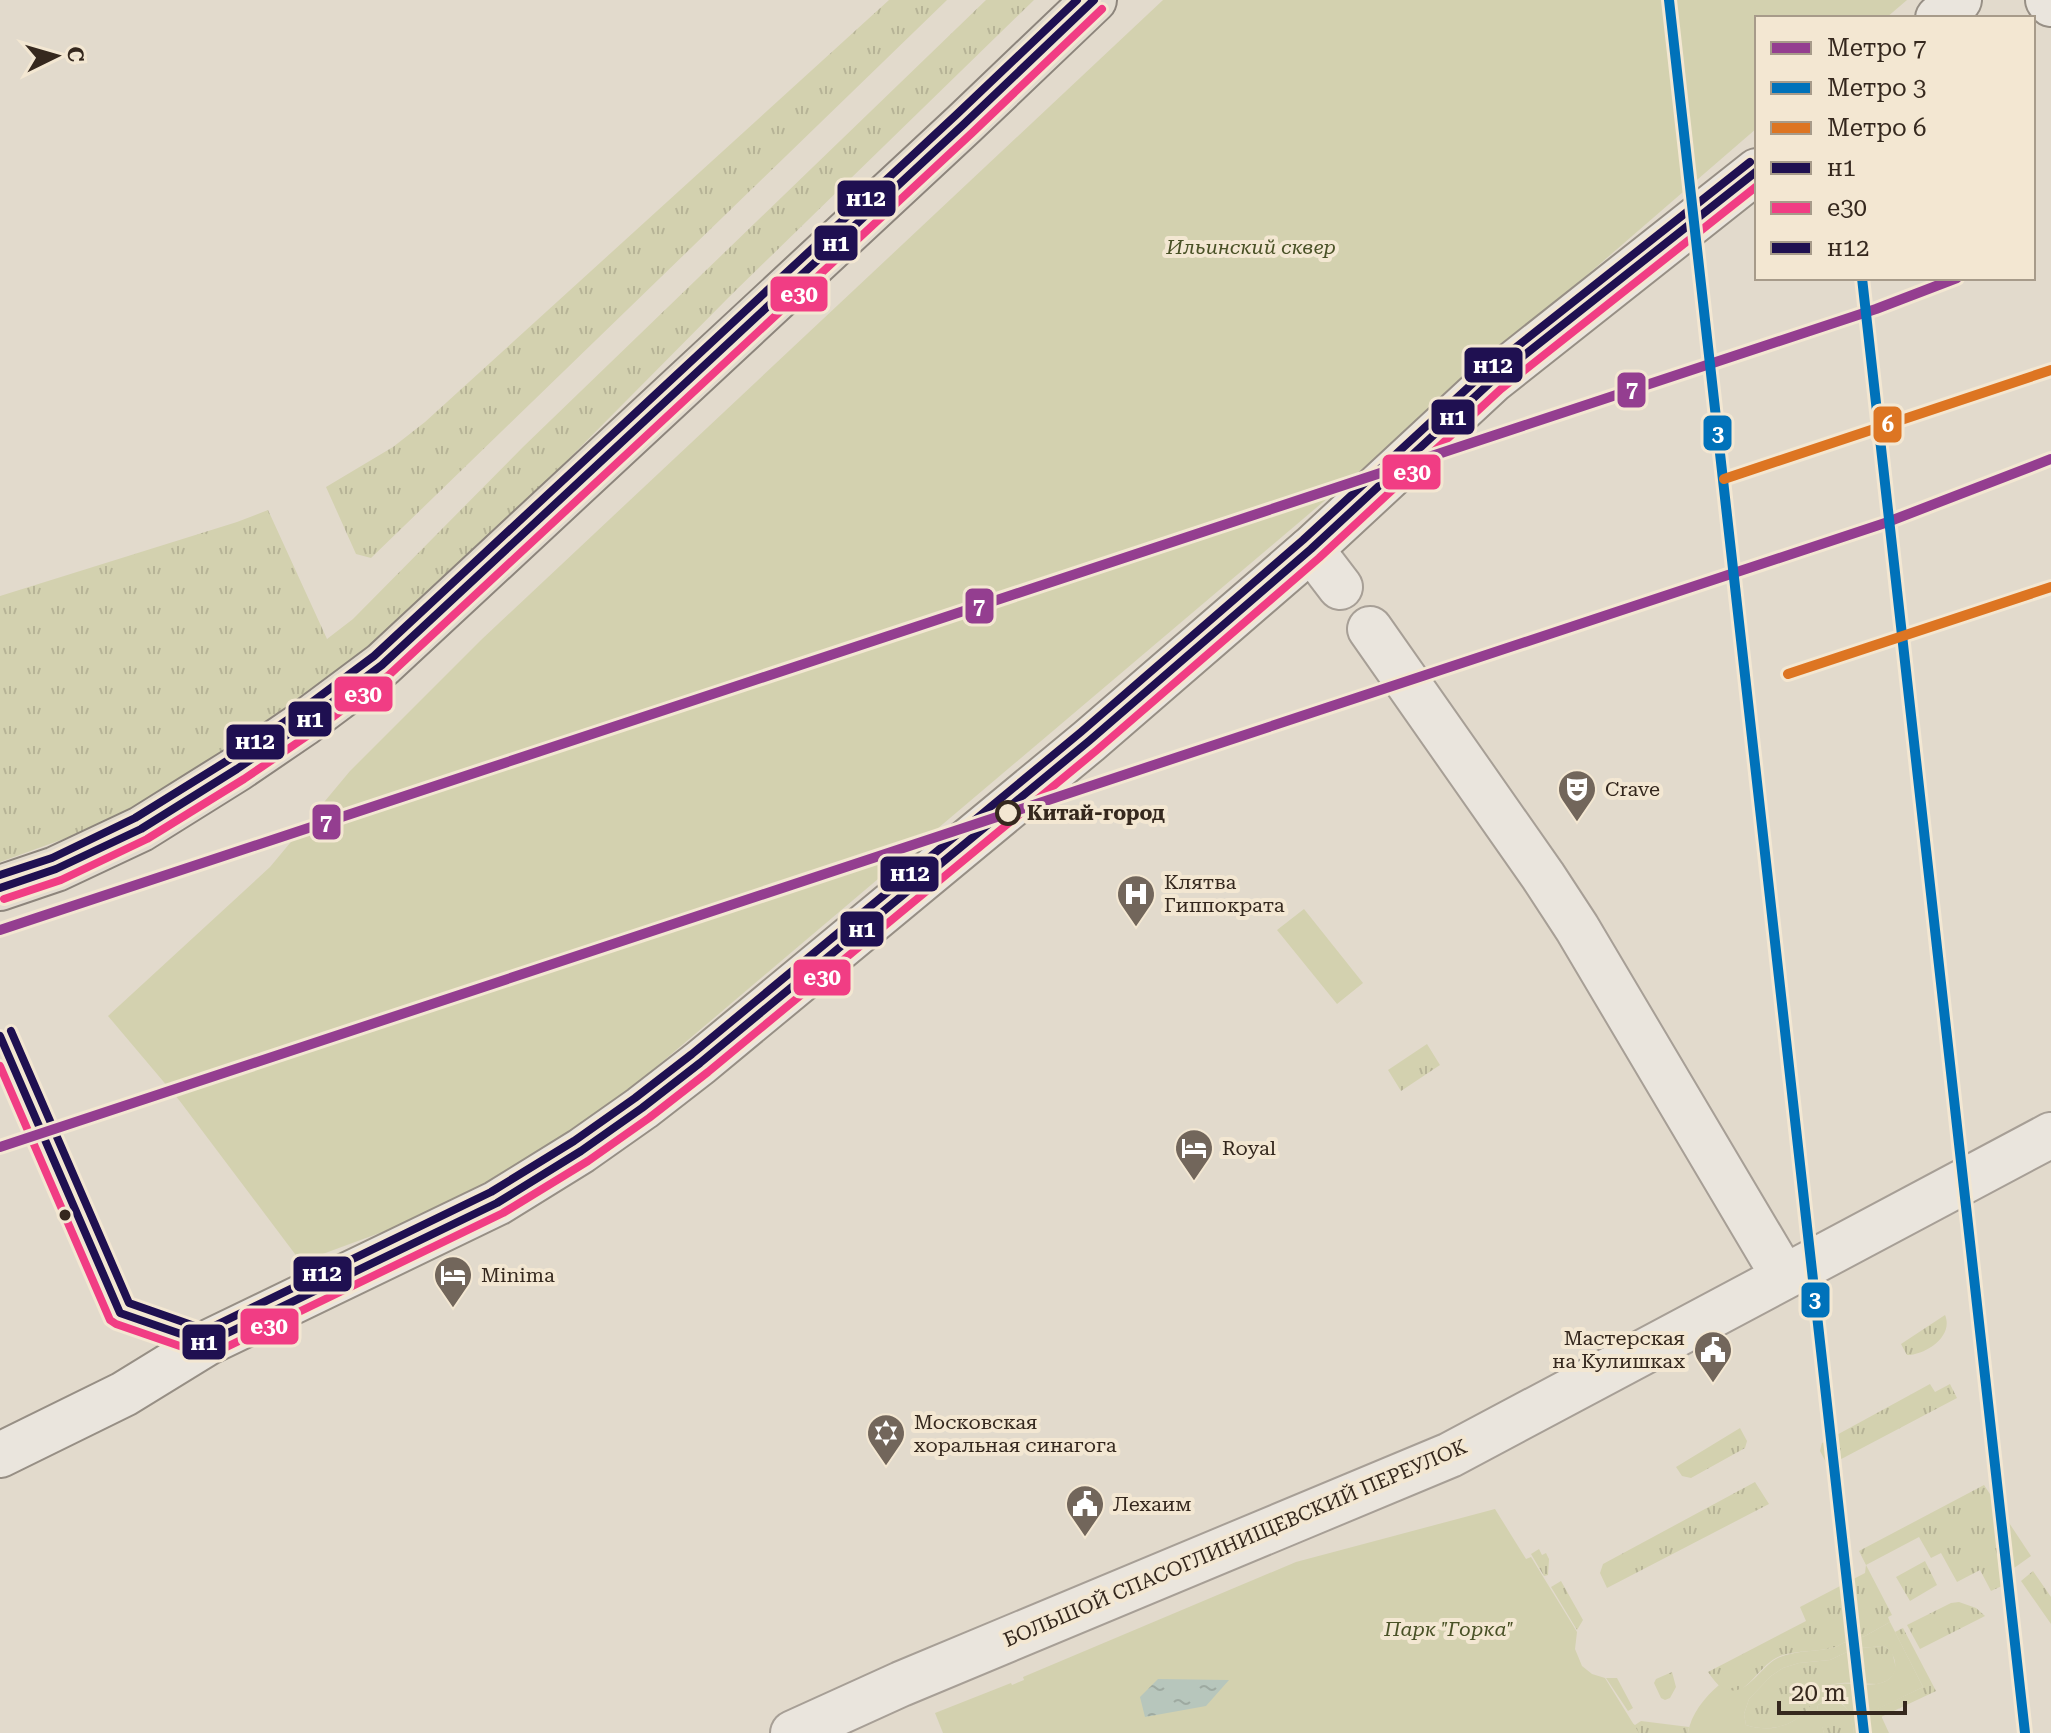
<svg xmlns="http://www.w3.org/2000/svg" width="2051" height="1733" viewBox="0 0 2051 1733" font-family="'Roboto Serif',serif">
  <defs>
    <pattern id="grass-tufts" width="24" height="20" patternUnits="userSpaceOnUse" patternTransform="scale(2)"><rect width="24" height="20" fill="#d3d1af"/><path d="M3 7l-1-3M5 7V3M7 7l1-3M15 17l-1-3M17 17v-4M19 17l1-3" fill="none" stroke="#b6b396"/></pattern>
    <pattern id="water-ripples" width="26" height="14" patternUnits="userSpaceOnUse" patternTransform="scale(2)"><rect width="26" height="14" fill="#b7c6bc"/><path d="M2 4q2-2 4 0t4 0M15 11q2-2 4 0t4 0" fill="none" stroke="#9eaaa1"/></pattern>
  </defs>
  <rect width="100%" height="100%" fill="#e2dacc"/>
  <path fill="url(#grass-tufts)" d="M889 0H947L371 558 356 554 326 487 393 447 425 422Z
    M986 0H1034L731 295 414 615 280 718 116 820 0 862V596L237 522 268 510 327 639 353 619 523 447Z
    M1427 1044 1440 1065 1401 1091 1388 1070Z
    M1945 1315C1954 1336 1926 1355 1907 1355L1901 1344Z
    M1930 1384 1935 1392 1950 1384 1957 1398 1828 1466 1820 1451 1822 1443Z
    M1740 1428 1747 1441 1745 1448 1691 1478 1682 1476 1676 1467Z
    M1755 1482 1769 1504 1607 1588 1600 1573 1603 1564Z
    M1984 1485 2031 1556 2000 1578 2004 1585 1991 1591 1980 1570 1957 1582 1941 1553 1931 1558 1919 1537 1866 1565 1892 1615 1888 1617 1890 1622 1865 1636 1843 1643 1836 1647C1818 1652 1798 1650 1780 1656 1752 1667 1740 1720 1708 1672L1806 1621 1800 1607 1865 1573 1866 1565 1859 1551Z
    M1539 1549 1542 1555 1546 1553 1549 1559 1548 1575 1544 1576 1531 1554Z
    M1925 1561 1937 1585 1910 1601 1896 1577Z
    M2033 1571 2051 1597V1624L2021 1581Z
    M1561 1581 1583 1620 1577 1630 1551 1587Z
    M1959 1602 1976 1608 1985 1616 1920 1649 1907 1625 1951 1603Z
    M1903 1628 1936 1691 1881 1717 1877 1709 1923 1687 1895 1632Z
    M1884 1646 1892 1652 1896 1668C1893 1678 1887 1682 1877 1684 1861 1684 1836 1679 1822 1689 1817 1693 1815 1700 1811 1705 1796 1726 1770 1733 1746 1725L1744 1714 1749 1699 1771 1676 1783 1668 1799 1663 1830 1660 1849 1651 1860 1648Z
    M1672 1672 1676 1687 1670 1698 1665 1700 1661 1698 1654 1683 1656 1679Z
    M1606 1678H1617L1633 1708 1628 1711Z
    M1827 1700C1848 1702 1852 1713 1854 1733H1824L1817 1710 1818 1705Z
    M1641 1721 1689 1727 1688 1733H1602L1632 1723 1635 1725Z"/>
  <path fill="#d3d1af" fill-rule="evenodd" d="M1163 0H1907L1886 18H1757V128L1401 436 603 1112 458 1204 301 1262 179 1100 108 1016 270 867 350 771 481 640Z
    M1304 909 1363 983 1337 1004 1277 930Z
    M1495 1509 1526 1559 1531 1557 1577 1632 1575 1649 1582 1666 1592 1674 1605 1678 1639 1733H943L935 1713 1011 1683 1012 1685 1024 1680 1023 1677 1296 1562Z
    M1890 1622 1923 1687 1878 1709 1889 1733H1854C1852 1713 1842 1689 1818 1705L1817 1710 1822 1720V1725L1824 1733H1688C1691 1714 1704 1698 1719 1685 1745 1705 1759 1665 1780 1657 1797 1650 1818 1652 1836 1647L1843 1643 1865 1636ZM1884 1646C1899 1655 1900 1678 1881 1683 1863 1688 1844 1679 1826 1687 1817 1691 1815 1699 1810 1706 1795 1726 1770 1733 1746 1725L1744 1714 1749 1699 1771 1676 1783 1668 1799 1663 1830 1660 1849 1651 1860 1648Z"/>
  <path fill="url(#water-ripples)" d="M1158 1679 1229 1680 1206 1706 1145 1717 1140 1697Z"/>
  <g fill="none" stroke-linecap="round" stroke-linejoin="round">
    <defs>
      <path id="minor" d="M1311 549 1340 587
        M1370 629 1543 876 1577 928 1784 1277
        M793 1733 901 1684 1450 1455 2051 1135"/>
      <path id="secondary" d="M2048 0 2051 4
        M1938 18 1959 0
        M0 1455 124 1394 207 1343 497 1203 581 1151 642 1108 700 1063 1089 741 1311 549 1493 380 1757 171"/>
      <path id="primary" d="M0 888 56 869 141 829 237 769 303 724 382 665 964 124 1094 0"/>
    </defs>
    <use href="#minor" stroke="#a79f96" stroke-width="48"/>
    <use href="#secondary" stroke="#978f85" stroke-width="48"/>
    <use href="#primary" stroke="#8d857c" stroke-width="48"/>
    <use href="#minor" stroke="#eae5dd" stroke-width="44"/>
    <use href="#secondary" stroke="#eae5dd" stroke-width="44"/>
    <use href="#primary" stroke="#e2dbcf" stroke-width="44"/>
    <defs>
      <path id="bus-1" d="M0 888 56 869 141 829 237 769 303 724 382 665 964 124 1094 0
        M0 1036 120 1313 207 1343 497 1203 581 1151 642 1108 700 1063 1089 741 1311 549 1493 380 1757 171"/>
      <path id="bus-2" d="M4 899 61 880 147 839 244 779 310 734 389 675 972 133 1102 9
        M0 1066 110 1320 116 1324 203 1354H212L503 1213 588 1161 649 1118 708 1072 1097 750 1319 558 1501 389 1757 186"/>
      <path id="bus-3" d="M0 875 52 858 135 818 230 759 296 714 374 656 956 115 1077 0
        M11 1031 129 1303 206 1330 491 1192 574 1141 635 1098 692 1054 1081 732 1303 540 1486 371 1750 162"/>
    </defs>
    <use href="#bus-1" stroke="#f3e7d2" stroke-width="14"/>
    <use href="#bus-2" stroke="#f3e7d2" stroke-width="14"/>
    <use href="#bus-3" stroke="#f3e7d2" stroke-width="14"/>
    <use href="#bus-1" stroke="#1f1051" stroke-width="8"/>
    <use href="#bus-2" stroke="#f13d84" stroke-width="8"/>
    <use href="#bus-3" stroke="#1f1051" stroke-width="8"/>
    <defs>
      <path id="metro-1" d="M0 930 1876 309 1957 278
        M0 1147 1885 523 2051 459"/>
      <path id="metro-2" d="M1669 0 1864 1733
        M1862 278 2025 1733"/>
      <path id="metro-3" d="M1724 479 2051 370
        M1788 674 2051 587"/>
    </defs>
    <use href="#metro-1" stroke="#f3e7d2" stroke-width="16"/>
    <use href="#metro-2" stroke="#f3e7d2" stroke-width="16"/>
    <use href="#metro-3" stroke="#f3e7d2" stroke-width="16"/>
    <use href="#metro-1" stroke="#943e90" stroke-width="10"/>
    <use href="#metro-2" stroke="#0072ba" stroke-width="10"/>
    <use href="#metro-3" stroke="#dd7522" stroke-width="10"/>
  </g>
  <defs>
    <symbol id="theatre-pin" viewBox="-11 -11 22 30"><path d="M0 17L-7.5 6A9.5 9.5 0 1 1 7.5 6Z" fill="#72665b" stroke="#f3e7d2"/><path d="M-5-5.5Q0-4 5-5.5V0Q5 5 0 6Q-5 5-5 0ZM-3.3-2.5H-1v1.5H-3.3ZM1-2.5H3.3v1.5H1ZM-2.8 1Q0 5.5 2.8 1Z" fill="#fff"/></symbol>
    <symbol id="hospital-pin" viewBox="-11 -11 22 30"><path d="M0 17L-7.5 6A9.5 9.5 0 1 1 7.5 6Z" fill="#72665b" stroke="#f3e7d2"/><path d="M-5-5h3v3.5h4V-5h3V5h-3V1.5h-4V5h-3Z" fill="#fff"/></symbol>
    <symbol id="hotel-pin" viewBox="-11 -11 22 30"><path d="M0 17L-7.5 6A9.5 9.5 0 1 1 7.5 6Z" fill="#72665b" stroke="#f3e7d2"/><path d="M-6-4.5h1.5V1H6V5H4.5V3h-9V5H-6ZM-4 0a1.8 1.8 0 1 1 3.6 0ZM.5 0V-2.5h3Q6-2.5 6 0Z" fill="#fff"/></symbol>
    <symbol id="civic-pin" viewBox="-11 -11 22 30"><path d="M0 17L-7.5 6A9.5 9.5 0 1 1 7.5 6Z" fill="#72665b" stroke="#f3e7d2"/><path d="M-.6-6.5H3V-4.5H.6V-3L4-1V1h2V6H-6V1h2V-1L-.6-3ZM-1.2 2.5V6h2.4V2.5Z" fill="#fff"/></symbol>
    <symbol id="synagogue-pin" viewBox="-11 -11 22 30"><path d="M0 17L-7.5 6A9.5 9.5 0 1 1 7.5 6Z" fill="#72665b" stroke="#f3e7d2"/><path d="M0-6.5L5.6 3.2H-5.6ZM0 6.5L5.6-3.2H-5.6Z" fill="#fff"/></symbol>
  </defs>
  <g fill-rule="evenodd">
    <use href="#theatre-pin" x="1555" y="767" width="44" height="60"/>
    <use href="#hospital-pin" x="1114" y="872" width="44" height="60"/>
    <use href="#hotel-pin" x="1172" y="1126" width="44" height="60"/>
    <use href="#hotel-pin" x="431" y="1253" width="44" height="60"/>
    <use href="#civic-pin" x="1691" y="1328" width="44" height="60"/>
    <use href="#synagogue-pin" x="864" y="1411" width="44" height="60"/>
    <use href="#civic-pin" x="1063" y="1482" width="44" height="60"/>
  </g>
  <circle fill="#f3e7d2" stroke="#35281e" stroke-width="4" cx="1008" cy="813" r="11"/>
  <circle fill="#35281e" stroke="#f3e7d2" stroke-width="3" cx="65" cy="1215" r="7"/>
  <g text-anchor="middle" stroke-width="8" stroke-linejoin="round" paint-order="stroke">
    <g font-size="20" font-style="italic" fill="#495126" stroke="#f3e7d2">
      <text x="1251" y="254">Ильинский сквер</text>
      <text x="1449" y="1636">Парк "Горка"</text>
    </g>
    <g font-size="20" fill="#35281e" stroke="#f3e7d2" text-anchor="start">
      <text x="1605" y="796">Crave</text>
      <text x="1164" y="889">Клятва<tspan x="1164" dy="23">Гиппократа</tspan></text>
      <text x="1222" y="1155">Royal</text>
      <text x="481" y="1282">Minima</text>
      <text x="1685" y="1345" text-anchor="end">Мастерская<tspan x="1685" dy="23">на Кулишках</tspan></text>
      <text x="914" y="1429">Московская<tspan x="914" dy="23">хоральная синагога</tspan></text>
      <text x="1113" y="1511">Лехаим</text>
    </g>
    <g font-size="20" font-weight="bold" fill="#35281e" stroke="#f3e7d2" text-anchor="start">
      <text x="1027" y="820">Китай-город</text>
    </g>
    <g font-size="20" fill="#35281e" stroke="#f3e7d2">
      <text transform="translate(1235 1543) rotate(-23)" y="7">БОЛЬШОЙ СПАСОГЛИНИЩЕВСКИЙ ПЕРЕУЛОК</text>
    </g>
  </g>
  <g stroke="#f3e7d2" stroke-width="3">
    <rect x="836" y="179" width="61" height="39" rx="8" fill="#1f1051"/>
    <rect x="813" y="224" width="46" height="38" rx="8" fill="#1f1051"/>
    <rect x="769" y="275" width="60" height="38" rx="8" fill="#f13d84"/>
    <rect x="1463" y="346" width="61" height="38" rx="8" fill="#1f1051"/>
    <rect x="1616" y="371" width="31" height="38" rx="8" fill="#943e90"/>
    <rect x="1430" y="398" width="46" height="38" rx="8" fill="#1f1051"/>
    <rect x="1872" y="405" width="31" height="39" rx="8" fill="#dd7522"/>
    <rect x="1702" y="414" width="31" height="38" rx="8" fill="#0072ba"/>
    <rect x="1381" y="453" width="61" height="38" rx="8" fill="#f13d84"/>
    <rect x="964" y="587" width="31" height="38" rx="8" fill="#943e90"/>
    <rect x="333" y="675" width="61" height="38" rx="8" fill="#f13d84"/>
    <rect x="287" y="700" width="46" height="38" rx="8" fill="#1f1051"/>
    <rect x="225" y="723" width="61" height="38" rx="8" fill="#1f1051"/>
    <rect x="311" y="803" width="31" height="38" rx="8" fill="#943e90"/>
    <rect x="879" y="855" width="61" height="38" rx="8" fill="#1f1051"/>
    <rect x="839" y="910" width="46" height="38" rx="8" fill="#1f1051"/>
    <rect x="792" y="958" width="60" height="39" rx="8" fill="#f13d84"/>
    <rect x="292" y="1255" width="61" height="38" rx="8" fill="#1f1051"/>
    <rect x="1800" y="1281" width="31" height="38" rx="8" fill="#0072ba"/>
    <rect x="239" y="1307" width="61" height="39" rx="8" fill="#f13d84"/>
    <rect x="181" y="1323" width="46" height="38" rx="8" fill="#1f1051"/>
  </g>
  <g font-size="22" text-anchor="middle" font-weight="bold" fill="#fff">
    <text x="866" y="206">н12</text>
    <text x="836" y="251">н1</text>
    <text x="799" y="302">е30</text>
    <text x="1493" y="373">н12</text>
    <text x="1632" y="397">7</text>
    <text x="1453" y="425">н1</text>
    <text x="1888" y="432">6</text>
    <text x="1718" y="441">3</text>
    <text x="1412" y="480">е30</text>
    <text x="979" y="614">7</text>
    <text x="363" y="702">е30</text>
    <text x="310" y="727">н1</text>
    <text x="255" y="749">н12</text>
    <text x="326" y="830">7</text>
    <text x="910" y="881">н12</text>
    <text x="862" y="937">н1</text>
    <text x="822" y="985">е30</text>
    <text x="322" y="1281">н12</text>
    <text x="1815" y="1307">3</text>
    <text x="269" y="1334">е30</text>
    <text x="204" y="1350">н1</text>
  </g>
  <rect x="1755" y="16" width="280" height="264" fill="#f3e7d2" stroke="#a79b8a" stroke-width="2"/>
  <rect x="1771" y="42" width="40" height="12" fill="#943e90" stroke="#a79b8a" stroke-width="2"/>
  <text x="1827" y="56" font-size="24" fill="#35281e">Метро 7</text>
  <rect x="1771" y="82" width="40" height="12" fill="#0072ba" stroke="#a79b8a" stroke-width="2"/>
  <text x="1827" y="96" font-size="24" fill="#35281e">Метро 3</text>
  <rect x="1771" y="122" width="40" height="12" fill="#dd7522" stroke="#a79b8a" stroke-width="2"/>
  <text x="1827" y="136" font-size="24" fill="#35281e">Метро 6</text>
  <rect x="1771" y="162" width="40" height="12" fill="#1f1051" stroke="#a79b8a" stroke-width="2"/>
  <text x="1827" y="176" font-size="24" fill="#35281e">н1</text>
  <rect x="1771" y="202" width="40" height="12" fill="#f13d84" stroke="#a79b8a" stroke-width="2"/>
  <text x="1827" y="216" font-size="24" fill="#35281e">е30</text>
  <rect x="1771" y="242" width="40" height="12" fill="#1f1051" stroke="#a79b8a" stroke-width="2"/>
  <text x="1827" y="256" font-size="24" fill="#35281e">н12</text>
  <g transform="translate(56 56) rotate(85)" stroke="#f3e7d2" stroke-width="6" paint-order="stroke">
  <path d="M0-6L14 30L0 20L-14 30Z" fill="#35281e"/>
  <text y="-12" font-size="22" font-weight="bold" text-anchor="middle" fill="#35281e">С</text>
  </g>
  <path d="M1779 1701v12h126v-12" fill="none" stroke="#35281e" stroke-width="4"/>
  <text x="1791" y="1701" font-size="24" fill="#35281e" stroke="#f3e7d2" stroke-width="6" paint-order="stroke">20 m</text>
</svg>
